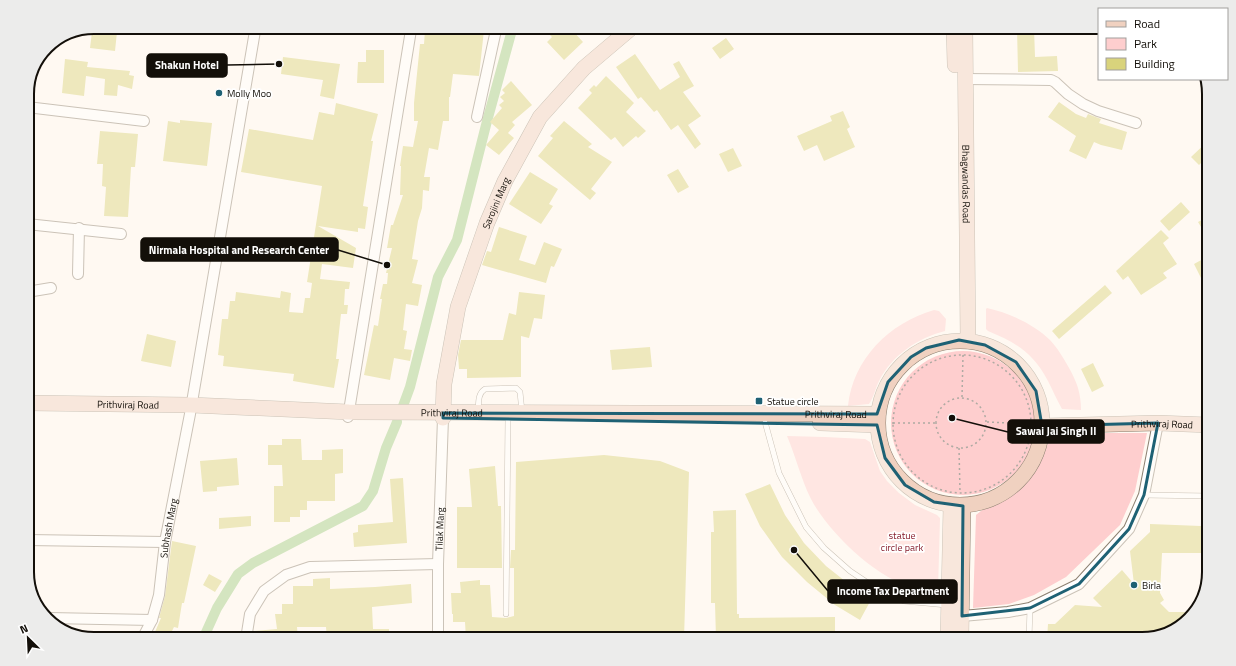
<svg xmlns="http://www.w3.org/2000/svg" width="1236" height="666" viewBox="0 0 1236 666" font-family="'Titillium Web',sans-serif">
  <rect width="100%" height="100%" fill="#fff9f2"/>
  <path fill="#fecece" d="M987 308C1009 313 1034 324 1050 340 1059 349 1075 376 1078 388 1080 395 1081 402 1081 410L1062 409C1057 400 1053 391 1048 381 1033 353 1017 343 988 331L986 329V309Z
    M934 310 939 311 946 319 945 331C918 338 892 355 879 381 875 389 874 397 869 404L848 406C853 359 889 323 934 310Z
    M891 423a72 72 0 1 1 144 0a72 72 0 1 1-144 0Z
    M1053 433H1147L1135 491 1120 525 1066 577 1034 595 1009 604 973 608 976 515C989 504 1004 498 1018 488 1035 475 1043 452 1053 433Z
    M787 436 825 437 865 439 870 442 880 471 887 481 899 493 915 505 937 515 940 518 938 591C930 590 921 590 914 588 877 579 828 532 811 499 801 479 796 457 787 436Z"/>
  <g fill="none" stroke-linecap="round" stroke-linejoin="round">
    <path stroke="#a0cc83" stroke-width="10" d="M403 406 410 387 438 277 457 240 486 125 512 30
      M203 639 217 608 238 574 253 563 363 506 373 491 386 448 397 422"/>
  </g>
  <path fill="#d9d37c" d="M1017 28H1034L1035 57 1057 56 1058 71 1018 72Z
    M425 30H484L479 76 453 74 450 97H449V121H443L438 150 429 148 424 177H430L429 191 423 190 422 208 418 221 412 259 418 260 412 283 422 285 418 306 406 304 403 330 407 331 404 349 412 350 410 361 394 358 390 380 364 375 374 325 378 326 382 299H380L383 284H387L388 273H386L392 248H387L391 225H393L403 195H400L401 166H400L403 146 413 147 418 121H414V103L420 44H424Z
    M545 30H572L583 42 564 60 547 42 552 37Z
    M92 32H117L115 51 90 48Z
    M726 38 734 49 720 59 712 48Z
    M366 50H384V83H357L358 62H366Z
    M635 54 660 90 680 77 673 64 679 61 694 86 683 92 701 116 688 125 701 144 695 149 678 125 671 130 657 110 654 112 641 97 638 99 616 67Z
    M283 57 340 64 334 99 320 96 323 80 281 74Z
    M65 59 88 62 87 67 130 71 129 75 134 76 132 89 118 85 117 96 104 95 105 79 86 76 84 96 62 93Z
    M606 76 634 103 626 112 646 131 638 138 636 136 623 147 615 137 611 140 578 108 592 93 589 90 594 85 596 87Z
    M511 81 532 105 512 122 515 125 508 133 514 138 499 155 486 145 499 130 490 122 502 108 499 105 504 101 500 97 505 93 502 90Z
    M1059 102 1076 114 1086 118 1088 114 1101 119 1099 123 1127 132 1122 150 1101 145 1094 142 1086 159 1069 151 1076 136 1048 117Z
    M336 103 378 114 371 141H373L363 206 368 207 365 229 358 228V232L318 226 356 248 353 268 322 264 320 279 350 282 349 289H345L344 305H348L347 314H341L336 359H339L334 388 293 381 294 374 223 366 224 356 218 355 222 319H228L230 301H235L236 292 280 298 281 291 291 293 289 312 303 313 305 298H310L312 283 307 282 322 186 241 172 249 129 313 140 319 112 334 115Z
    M843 111 850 127 847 129 855 147 824 161 817 145 804 151 797 136 832 121 830 116Z
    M180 120 212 123 207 166 163 161 168 121 180 123Z
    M564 121 592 144 588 147 612 162 591 189 596 193 590 200 538 156 553 138 550 136Z
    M100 131 138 134 135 167H131L128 217 104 216 106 187 102 186 103 164H97Z
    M1209 140V155L1199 165 1191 157Z
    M733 148 742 166 728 172 719 154Z
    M678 169 689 187 678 193 667 175Z
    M530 172 558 189 549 204 553 206 541 224 509 204Z
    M1181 202 1190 212 1169 231 1160 221Z
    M1209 216V240L1198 222Z
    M499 227 527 236 519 260 535 265 544 242 562 249 554 267 551 266 546 283 482 265 487 251 491 252Z
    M1161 230 1169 238 1163 243 1177 264 1163 273 1167 278 1141 295 1128 276 1123 280 1116 271Z
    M1203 259 1209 270V294L1194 264Z
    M1105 285 1112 293 1059 339 1052 331Z
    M519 292 545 295 542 319 534 318 529 338 521 336V377L467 378V369H459L458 355 461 340H503L509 313 516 315Z
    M147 334 176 341 171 367 141 361Z
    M650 347 652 367 612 370 610 350Z
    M1093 363 1104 386 1092 392 1081 369Z
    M282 439H301L302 460H322V450L343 449V473L335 474V501H307V510H300V517H290V522H274V486H283L282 465H268V445H282Z
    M604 455 660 461 689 472 684 639H631L622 638 506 633 507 639H466L465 622H453V614H452L451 593H461L460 582 480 580V585H490L492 617 506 618 514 616V568H510L511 550H515L516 462Z
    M237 458 239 485 217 487V491L203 492 200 461Z
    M495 466 498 506H501L502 568H457V507H472L469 469Z
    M403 478 407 543 354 547 353 533 358 532V525L393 522 390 479Z
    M770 484 785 515 804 543 826 566 850 585 872 598 860 620 835 605 807 582 782 557 760 526 745 494Z
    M736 510 737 614H739V618L835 617V638L716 639 715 603H711V532H714L713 511Z
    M251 516V526L219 529V518Z
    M1150 524 1201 526V553H1162L1160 593 1164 600 1160 603 1169 612H1192L1176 630 1142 639H1131L1127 635 1123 639H1047L1048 624H1055L1075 605 1102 607 1093 598 1122 570 1134 584 1130 551 1150 532Z
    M172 541 196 546 184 603H182L178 628 174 627 168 639H152L161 618H159L165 596Z
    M209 574 222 581 215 592 203 585Z
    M330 578V589L375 587 411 584 412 603 372 607 373 629H389V639H327L326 627H297L298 639H253L254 631 277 629 275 614H282V604H293V586H313V579Z"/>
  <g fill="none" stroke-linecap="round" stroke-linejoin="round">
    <defs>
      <path id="lane" d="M478 412C479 404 477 394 485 389L516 388 520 392 522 412
        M765 422 779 473 806 527 824 548 850 571 874 587 904 601 947 605
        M1144 495 1209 496
        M506 614 508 419
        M1029 639 1030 608"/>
      <g id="street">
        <path d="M965 79 1051 80 1055 82 1068 94 1083 104 1098 111 1136 123"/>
        <path d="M27 107 144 121"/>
        <path d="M477 117 496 30"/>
        <path d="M27 224 121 234"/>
        <path d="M78 274 79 228"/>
        <path d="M27 292 51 288"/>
        <path d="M348 417 411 30"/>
        <path d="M27 540 165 542"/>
        <path d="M962 616 1008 612 1030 608 1079 584 1129 529 1144 495 1158 423"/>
        <path d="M49 618 152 620"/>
        <path id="s1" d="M142 639 152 620 159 595 165 542 190 414 255 31"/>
        <path d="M246 639 250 614 264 591 286 575 310 567 438 564"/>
        <path id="s2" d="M438 639V564L443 418"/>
      </g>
      <g id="secondary">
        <path d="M954 28 955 65"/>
        <path id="s3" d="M965 28 968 341"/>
        <circle cx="960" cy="423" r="82"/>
        <path id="s4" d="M27 403 191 405 349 412 877 414"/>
        <path id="s5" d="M443 418 444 384 458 307 487 223 505 181 540 117 584 68 630 29"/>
        <path d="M820 423 877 425"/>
        <path id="s6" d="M1042 426 1158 423 1209 425"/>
        <path d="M948 639 951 505"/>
        <path d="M961 639 963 506"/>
      </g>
    </defs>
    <use href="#lane" stroke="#8d8171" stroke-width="6"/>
    <use href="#street" stroke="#8d8171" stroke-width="12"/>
    <use href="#secondary" stroke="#8d8171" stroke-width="16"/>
    <path stroke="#afaaa3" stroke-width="1.5" stroke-dasharray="2 3" stroke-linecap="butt" d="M893 424a69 69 0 1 1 138 0a69 69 0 1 1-138 0Z
      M962 397 963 355
      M936 423a25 25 0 1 1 50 0a25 25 0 1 1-50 0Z
      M987 422 1031 424
      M893 423H935
      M959 448 960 492"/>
    <use href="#lane" stroke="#fff" stroke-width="5"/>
    <use href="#street" stroke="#fff" stroke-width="10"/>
    <use href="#secondary" stroke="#f0d1c0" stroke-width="15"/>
  </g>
  <path d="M0 0H1236V666H0ZM959 340 985 345 1016 362 1036 391 1042 426 1158 423 1144 495 1129 529 1079 584 1030 608 962 616 963 506 934 502 905 485 885 458 877 425 443 418V413L877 414 888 382 911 357 926 348Z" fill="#fff9f2" fill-opacity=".55" fill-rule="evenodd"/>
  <path fill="none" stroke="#1e6174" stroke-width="3" stroke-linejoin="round" d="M959 340 985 345 1016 362 1036 391 1042 426 1158 423 1144 495 1129 529 1079 584 1030 608 962 616 963 506 934 502 905 485 885 458 877 425 443 418V413L877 414 888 382 911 357 926 348Z"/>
  <g fill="#1e6174" stroke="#fff" stroke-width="1.5">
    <circle cx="219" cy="93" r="4"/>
    <rect x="755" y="397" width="8" height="8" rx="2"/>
    <circle cx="1134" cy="585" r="4"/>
  </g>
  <g text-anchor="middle" stroke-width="3.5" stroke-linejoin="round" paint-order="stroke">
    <g font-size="10" fill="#130f09" stroke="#fff" text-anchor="start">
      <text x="227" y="97">Molly Moo</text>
      <text x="767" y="405">Statue circle</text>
      <text x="1142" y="589">Birla</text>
    </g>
    <g font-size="10" fill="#130f09" stroke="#fff">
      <text dy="4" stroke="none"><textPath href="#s3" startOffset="156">Bhagwandas Road</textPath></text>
      <text dy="4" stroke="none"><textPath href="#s5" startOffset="223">Sarojini Marg</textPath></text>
      <text dy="4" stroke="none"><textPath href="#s4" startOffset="101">Prithviraj Road</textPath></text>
      <text dy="4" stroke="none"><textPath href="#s4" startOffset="425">Prithviraj Road</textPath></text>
      <text dy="4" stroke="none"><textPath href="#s4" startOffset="809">Prithviraj Road</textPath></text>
      <text dy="4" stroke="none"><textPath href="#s6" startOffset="120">Prithviraj Road</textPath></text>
      <text dy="4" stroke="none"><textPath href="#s1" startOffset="115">Subhash Marg</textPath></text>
      <text dy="4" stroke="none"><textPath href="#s2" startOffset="110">Tilak Marg</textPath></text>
    </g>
    <g font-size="10" fill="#861d2c" stroke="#fff">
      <text x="902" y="539">statue<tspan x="902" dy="12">circle park</tspan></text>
    </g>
  </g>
  <path d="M0 0H1236V666H0ZM94 34H1142A60 60 0 0 1 1202 94V572A60 60 0 0 1 1142 632H94A60 60 0 0 1 34 572V94A60 60 0 0 1 94 34Z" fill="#ececeb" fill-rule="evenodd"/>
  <path fill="none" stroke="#130f09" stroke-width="2" d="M94 34H1142A60 60 0 0 1 1202 94V572A60 60 0 0 1 1142 632H94A60 60 0 0 1 34 572V94A60 60 0 0 1 94 34Z"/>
  <path fill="none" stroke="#130f09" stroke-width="1.5" d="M279 64L227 65M387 265L338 250M952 418L1008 432M794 550L828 591"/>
  <g fill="#130f09" stroke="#fff" stroke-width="1.5">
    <circle cx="279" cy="64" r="4"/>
    <circle cx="387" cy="265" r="4"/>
    <circle cx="952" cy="418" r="4"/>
    <circle cx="794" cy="550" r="4"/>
  </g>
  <g fill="#130f09" stroke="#130f09" stroke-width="1.5">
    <rect x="147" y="54" width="80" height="23" rx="4"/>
    <rect x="141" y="238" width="197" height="23" rx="4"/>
    <rect x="1008" y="420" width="96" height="23" rx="4"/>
    <rect x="828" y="580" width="129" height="23" rx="4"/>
  </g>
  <g font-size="11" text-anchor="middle" font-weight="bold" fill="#fff">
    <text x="187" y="69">Shakun Hotel</text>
    <text x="239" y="254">Nirmala Hospital and Research Center</text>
    <text x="1056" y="435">Sawai Jai Singh II</text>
    <text x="893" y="595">Income Tax Department</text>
  </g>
  <rect x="1098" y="8" width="130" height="72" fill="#ffffff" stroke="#a19f9d"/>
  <rect x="1106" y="21" width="20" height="6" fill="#f0d1c0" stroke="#a19f9d"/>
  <text x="1134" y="28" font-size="12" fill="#130f09">Road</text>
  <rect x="1106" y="38" width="20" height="12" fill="#fecece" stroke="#a19f9d"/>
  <text x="1134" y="48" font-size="12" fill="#130f09">Park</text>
  <rect x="1106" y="58" width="20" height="12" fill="#d9d37c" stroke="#a19f9d"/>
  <text x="1134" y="68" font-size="12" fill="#130f09">Building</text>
  <g transform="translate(28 638) rotate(336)" stroke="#ffffff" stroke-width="3" paint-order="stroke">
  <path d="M0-3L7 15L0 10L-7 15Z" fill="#130f09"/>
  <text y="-6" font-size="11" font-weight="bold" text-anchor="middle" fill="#130f09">N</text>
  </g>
</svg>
